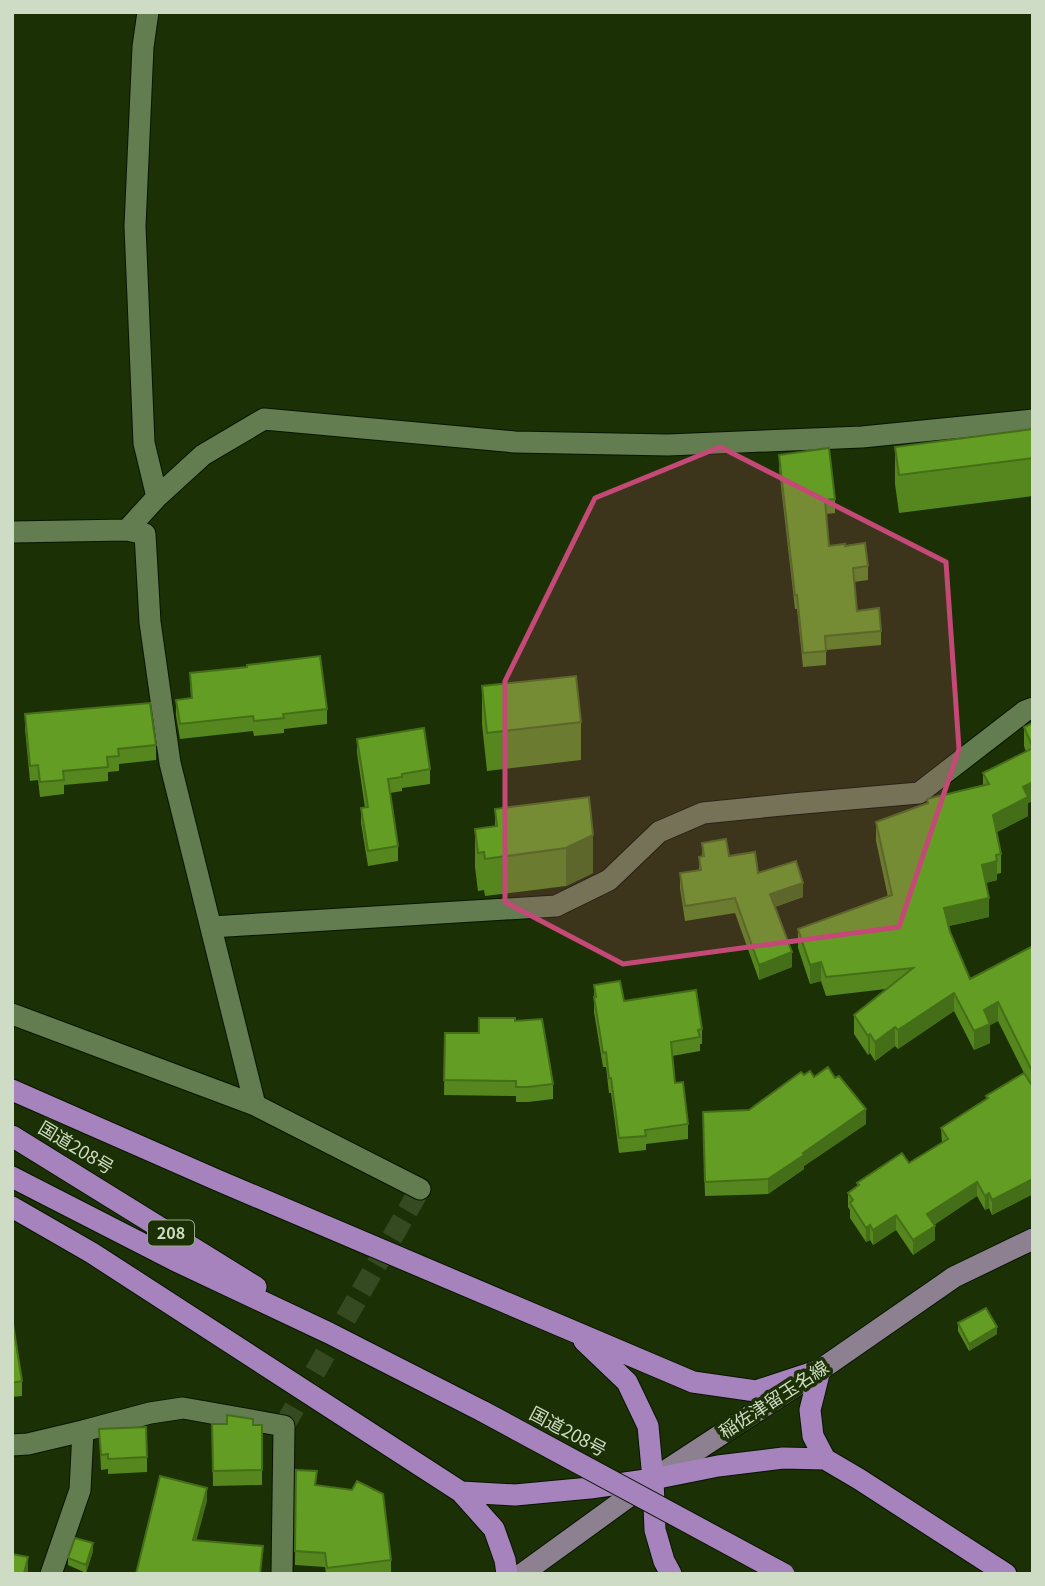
<svg xmlns="http://www.w3.org/2000/svg" width="1045" height="1586" viewBox="0 0 1045 1586" font-family="Georgia,'Noto Sans JP',serif">
  <rect width="100%" height="100%" fill="#1b3005"/>
  <g fill="none" stroke-linecap="round" stroke-linejoin="round">
    <path stroke="#364a22" stroke-width="21" stroke-dasharray="21 10" stroke-linecap="butt" d="M284 1426 420 1189"/>
    <defs>
      <path id="minor" d="M148 12 143 47 135 226 144 443 157 497
        M127 530 157 497 203 455 264 419 515 442 668 445 862 437 1033 420
        M12 532 127 530 145 534 150 622 170 763 255 1105
        M211 927 556 906 609 880 659 832 703 813 792 804 919 793 1025 711 1033 708
        M12 1014 255 1105 420 1189
        M12 1445 28 1444 83 1431 150 1413 183 1408 284 1426 282 1574
        M51 1574 80 1490 83 1431"/>
      <path id="major" d="M522 1574 653 1479 820 1370 954 1277 1033 1239"/>
      <path id="highway" d="M12 1090 217 1180 693 1382 756 1391 820 1370
        M12 1136 256 1287
        M12 1177 174 1260 329 1333 484 1412
        M12 1207 92 1253 461 1492 494 1529 505 1560 507 1574
        M584 1341 627 1382 648 1426 653 1479 655 1530 664 1561 671 1574
        M820 1370 810 1410 813 1436 825 1459 859 1479 1006 1574
        M461 1492 515 1495 590 1488 653 1479 718 1466 783 1458 825 1459"/>
    </defs>
    <use href="#minor" stroke="#071600" stroke-width="23"/>
    <use href="#major" stroke="#071600" stroke-width="23"/>
    <use href="#highway" stroke="#071600" stroke-width="23"/>
    <use href="#minor" stroke="#637c50" stroke-width="21"/>
    <use href="#major" stroke="#8c8091" stroke-width="21"/>
    <use href="#highway" stroke="#a783bd" stroke-width="21"/>
    <defs>
      <path id="highway-bridge" d="M484 1412 784 1574"/>
    </defs>
    <use href="#highway-bridge" stroke="#071600" stroke-width="23" stroke-linecap="butt"/>
    <use href="#highway-bridge" stroke="#a783bd" stroke-width="21"/>
  </g>
  <path fill="#55871e" d="M1033 429V496L899 513 895 484V447Z
    M779 455 835 499V513L826 514 829 546H845L868 566V580L854 582 857 611 881 631V645L826 650V665L803 667 797 609H795L779 469Z
    M190 673 327 709V724L284 729V733L254 736 253 731 180 739 176 715V700L191 698Z
    M482 686 581 722V760L487 771 482 724Z
    M25 714 156 745V760L119 764V771L108 772V781L64 785V794L40 797 38 780 30 781 25 729Z
    M1033 723V801L1028 803V816L997 832 1001 854V873L997 874V880L986 883 989 917 949 926 950 932 970 979 1033 946V1194L992 1215 989 1208 985 1210 977 1196 934 1225 935 1240 913 1255 896 1230 873 1245 870 1240 866 1242 850 1218V1210L848 1207V1193L857 1186V1183L909 1163 942 1143 941 1128 986 1099V1096L1024 1073 998 1021 990 1025V1043L974 1050 954 1011 898 1049 895 1046 875 1061 870 1053 868 1055 854 1034V1015L886 989 826 996 821 981 810 984 798 948V929L888 897 876 841V822L927 803V799L983 786V773L1026 752 1024 746V727Z
    M357 739 430 769V784L402 788V791L390 793 398 846V861L368 866 361 823V808H365L357 753Z
    M589 797 593 873 566 886 485 896 484 890 478 891 475 867V829L495 826V809Z
    M702 843 729 856 803 897 775 907 792 967 759 980 735 913 685 921 680 888V873L699 870V857H702Z
    M594 985 624 1001 702 1029V1044H700V1051L672 1056 675 1083 688 1124V1139L646 1144V1150L619 1153 611 1093H609L606 1067H603L594 1012Z
    M515 1021 553 1084V1099L528 1102H516V1096L444 1095 445 1033H479Z
    M804 1075 814 1077 866 1124 804 1166V1169L768 1194 705 1196 703 1126 749 1110Z
    M958 1323 997 1334 969 1351 958 1331Z
    M12 1324 22 1381V1396L12 1397Z
    M212 1424 262 1425V1485L213 1486Z
    M99 1429 147 1457V1472L108 1474V1469L101 1470Z
    M296 1470 317 1485 391 1560V1574H326L325 1567 295 1565Z
    M93 1551 86 1573 68 1565V1558Z"/>
  <path fill="#456e18" d="M1033 782V801L1028 803V816L993 834V815L1023 787Z
    M593 835V873L566 886V848Z
    M997 861V880L982 884V865Z
    M803 883V897L770 908V894Z
    M989 898V917L944 927V908Z
    M792 952V967L759 980V965Z
    M821 962V981L810 984V965Z
    M954 993V1011L898 1049V1030Z
    M998 1002V1021L990 1025V1043L974 1050V1031L984 1010Z
    M895 1027V1046L875 1061V1042Z
    M870 1034V1053L868 1055V1036Z
    M866 1109V1124L804 1166V1169L768 1194V1179L803 1153Z
    M1033 1179V1194L992 1215V1200Z
    M977 1182V1196L927 1229V1214Z
    M989 1193V1208L985 1210V1196Z
    M896 1215V1230L873 1245V1230Z
    M870 1225V1240L866 1242V1228Z
    M935 1226V1240L913 1255V1240Z
    M997 1327V1334L969 1351V1344Z
    M207 1488V1501L193 1553V1540Z
    M93 1543V1551L86 1573V1565Z
    M28 1557V1574H24Z"/>
  <path fill="#639d23" stroke="#456e18" stroke-width="2" d="M1033 429V458L899 475 895 447Z
    M829 448 835 499 825 500 829 546 845 544V546L865 543 868 566 853 568 857 611 879 608 881 631 825 636 826 651 803 653 797 595H795L779 455Z
    M320 656 327 709 283 714 284 718 254 721 253 716 180 724 176 700 192 698 190 673 247 667V665Z
    M576 676 581 722 487 733 482 686Z
    M150 703 156 745 118 749 119 756 107 757 108 767 63 771 64 780 40 782 38 765 30 766 25 714Z
    M1033 723V748L1024 727Z
    M424 728 430 769 402 774V777L388 779 398 846 368 851 361 808 368 807 357 739Z
    M1033 748V782L1023 787 1028 797 993 815 1001 854 996 855 997 861 982 865 989 898 944 908 950 932 970 979 1033 946V1073L998 1002 984 1010 990 1024 974 1031 954 993 898 1030 895 1027 875 1042 870 1034 868 1036 854 1015 913 968 826 977 821 962 810 965 798 929 892 895 876 822 928 803 927 799 989 784 983 773Z
    M589 797 593 835 566 848 485 859 484 852 478 853 475 829 497 826 495 809Z
    M726 839 729 856 755 852 758 873 796 861 803 883 770 894 792 952 759 965 735 898 685 906 680 873 701 870 699 857 704 856 702 843Z
    M620 981 624 1001 696 990 702 1029 698 1030 700 1037 671 1042 675 1083 683 1082 688 1124 645 1130 646 1136 619 1138 611 1078H609L606 1052 603 1053 594 997H596L594 985Z
    M479 1018H515V1021L542 1019 553 1084 528 1087H516V1081L444 1080 445 1033H479Z
    M828 1067 835 1078 839 1076 866 1109 803 1153 804 1155 768 1179 705 1182 703 1112 749 1110 801 1072 804 1075 810 1071 814 1077Z
    M1024 1073 1033 1087V1179L992 1200 989 1193 985 1196 977 1182 927 1214 935 1226 913 1240 896 1215 873 1230 870 1225 866 1228 850 1203 853 1200 848 1193 859 1185 857 1183 902 1153 909 1163 948 1139 941 1128 988 1098 986 1096Z
    M986 1308 997 1327 969 1344 958 1323Z
    M12 1324H13L22 1381 12 1383Z
    M227 1415 253 1419V1425H262V1470L213 1471 212 1424H227Z
    M146 1427 147 1457 108 1459V1454L101 1455 99 1429Z
    M296 1470 317 1471 315 1485 352 1490 357 1481 383 1494 391 1560 327 1568 325 1553 295 1551Z
    M160 1476 207 1488 193 1540 263 1546 260 1574H136Z
    M75 1538 93 1543 86 1565 68 1558Z
    M12 1554 28 1557 24 1574H12Z"/>
  <path fill="#c54976" fill-opacity="0.2" stroke="#c54976" stroke-width="5" stroke-linejoin="round" d="M720 447 946 562 959 749 899 927 623 964 505 902V681L595 498Z"/>
  <g text-anchor="middle" stroke-width="7" stroke-linejoin="round" paint-order="stroke">
    <rect fill="#1b3005" stroke="#98a88b" stroke-width="2" x="148" y="1220.5" width="46" height="25" rx="5"/>
    <g font-size="16" font-weight="bold" fill="#cedcc5">
      <text x="171" y="1239">208</text>
    </g>
    <g font-size="18" fill="#cedcc5" stroke="#1b3005">
      <text transform="translate(76 1148) rotate(31)" y="6">国道208号</text>
      <text transform="translate(774 1400) rotate(-33)" y="6">稲佐津留玉名線</text>
      <text transform="translate(568 1432) rotate(28)" y="6">国道208号</text>
    </g>
  </g>
  <rect width="1045" height="1586" fill="none" stroke="#cedcc5" stroke-width="28"/>
</svg>
